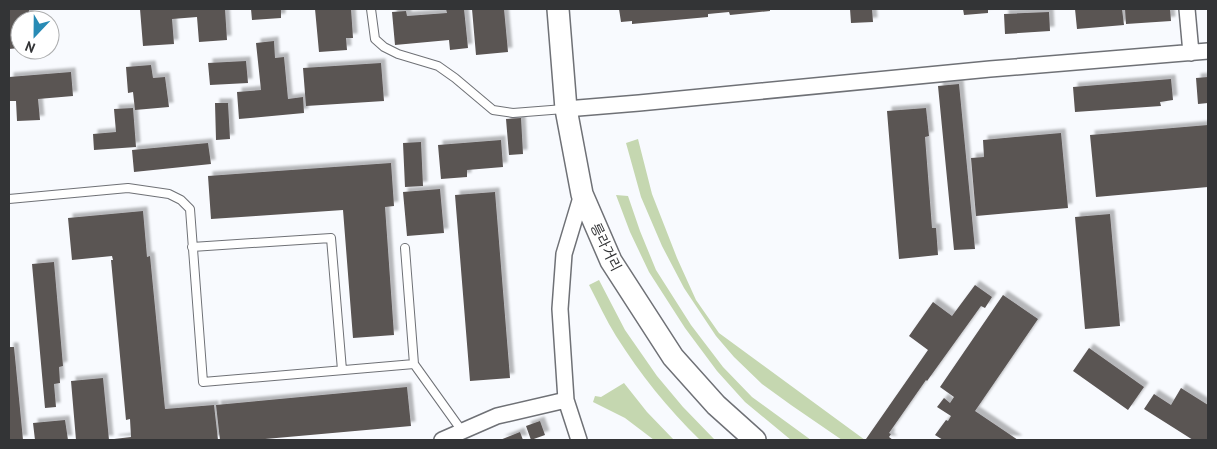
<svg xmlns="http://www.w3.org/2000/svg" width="1217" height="449" viewBox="0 0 1217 449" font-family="'PT Sans','Noto Sans KR',sans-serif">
  <defs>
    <filter id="shadow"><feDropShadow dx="4.5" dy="-4.5" stdDeviation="1" flood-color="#0004"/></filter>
  </defs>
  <rect width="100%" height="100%" fill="#f8fafe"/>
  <path fill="#c5d7b0" d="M638 139 652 194 677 258 696 300 719 333 865 440H842L791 405 762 384 734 357 716 336 684 288 662 246 641 197 626 143Z
    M616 195 628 196 640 231 656 270 691 325 723 367 752 397 811 440H791L745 402 717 371 685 328 649 272 630 232Z
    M599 280 625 330 657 376 683 407 715 440H700C668 409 640 374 616 336 606 320 598 302 589 285Z
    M624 383 647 412 674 440H654L625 418 593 402 595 396 601 397Z"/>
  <path fill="#5a5453" filter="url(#shadow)" d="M9 9H29L30 20H20V48L9 49Z
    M140 9H225L227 40 199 42 197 17 172 19 174 44 143 46Z
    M251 9H281V18L252 20Z
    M315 9H351L353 38H346L347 50 319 52Z
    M446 9H464L468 48 450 50 449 40 395 45 392 12 406 11 407 16 447 13Z
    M472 9H504L508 52 476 55Z
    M619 9H770V11L730 15 729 12 708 14V17L632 24V21L621 22Z
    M850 9H872L873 22 851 23Z
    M963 9H988V13L964 15Z
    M1075 9H1122L1124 25 1077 29Z
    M1125 9H1170L1171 21 1126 24Z
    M1049 12 1050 31 1005 34 1004 14Z
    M274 41 275 58 284 57 288 99 303 97 304 113 239 119 237 92 261 90 256 43Z
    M246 61 248 83 210 85 208 63Z
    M381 63 384 101 306 106 303 68Z
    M151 65 153 78 165 77 169 107 135 110 133 92 128 93 126 67Z
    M71 72 73 96 38 99 40 120 17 121 16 101H9V77Z
    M1208 77V103L1198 104 1196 78Z
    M1171 79 1173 100 1160 102 1161 106 1075 112 1073 87Z
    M959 84 975 249 954 250 938 86Z
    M215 103H228L230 139 216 140Z
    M133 108 136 147 94 150 93 134 116 132 114 109Z
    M926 108 929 136 925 137 932 228H936L938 255 899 259 887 111Z
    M521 118 523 154 509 155 506 119Z
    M1208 125V187L1096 197 1090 135Z
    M1061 133 1068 208 976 216 971 158 984 157 983 140Z
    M501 140 503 167 467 170V177L441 179 438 145Z
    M421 142 423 186 405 187 403 143Z
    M208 143 211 164 134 172 132 150Z
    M391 163 394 206 385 207 394 335 353 338 343 210 211 219 208 176Z
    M440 189 444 233 407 236 403 192Z
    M495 192 510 378 470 381 455 195Z
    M143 211 147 257 150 256 165 409 214 405 218 440H114V439L131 437 130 419 126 420 111 260H113L112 256 72 260 68 218Z
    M1110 214 1120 326 1085 329 1075 217Z
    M54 262 63 366 59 367 60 383 54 384 56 407 45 408 32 264Z
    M975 285 992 297 985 308 981 306 927 381 926 380 889 433 891 434 889 437 893 440H869L866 439 928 350 909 336 933 302 952 316Z
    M1003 295 1038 319 975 411 1018 440H943L935 435 946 420 948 421 951 416 937 407 944 398 950 403 954 397 940 387Z
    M9 347H14L23 440H9Z
    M1089 348 1144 387 1128 410 1073 371Z
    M103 378 109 440H76L71 381Z
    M407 387 411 426 254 440H220L216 405Z
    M1181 388 1208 405V440H1193L1144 409 1154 394 1171 405Z
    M65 420 68 440H35L33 423Z
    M540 421 545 435 531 440 526 426Z
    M520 432 523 440H500Z"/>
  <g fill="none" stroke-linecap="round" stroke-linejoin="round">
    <defs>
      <path id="lane" d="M371 9 375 39 384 47 398 54 438 66 455 78 493 110 513 113 564 109
        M9 199 128 188 169 194 181 200 190 209 203 382 414 364
        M192 247 331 238 342 370
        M405 248 414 364 462 431"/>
      <path id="street" d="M1187 9 1191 53
        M566 109 639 103 990 69 1208 51
        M442 440 497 416 566 400
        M579 440 566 400 560 309 564 254 582 194"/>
      <path id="secondary" d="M558 9 566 109 582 194 611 261 673 357 716 405 755 440"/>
    </defs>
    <use href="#lane" stroke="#6f7176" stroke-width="10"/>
    <use href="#street" stroke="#6f7176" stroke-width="18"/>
    <use href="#secondary" stroke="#6f7176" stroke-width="24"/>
    <use href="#lane" stroke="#fff" stroke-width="8"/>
    <use href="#street" stroke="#fff" stroke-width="15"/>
    <use href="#secondary" stroke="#fff" stroke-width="21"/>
  </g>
  <g text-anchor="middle" stroke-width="5" stroke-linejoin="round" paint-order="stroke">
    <g font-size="14" fill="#333436" stroke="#fff">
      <text transform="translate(606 247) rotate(64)" y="5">릉라거리</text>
    </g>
  </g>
  <rect width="1217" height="449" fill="none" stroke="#333436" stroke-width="20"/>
  <g transform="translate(35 35) rotate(202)"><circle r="24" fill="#ffffff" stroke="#adaeaf"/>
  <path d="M0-4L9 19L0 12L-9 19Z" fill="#288bb5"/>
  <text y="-8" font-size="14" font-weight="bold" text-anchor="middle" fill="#333436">N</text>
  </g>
</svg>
